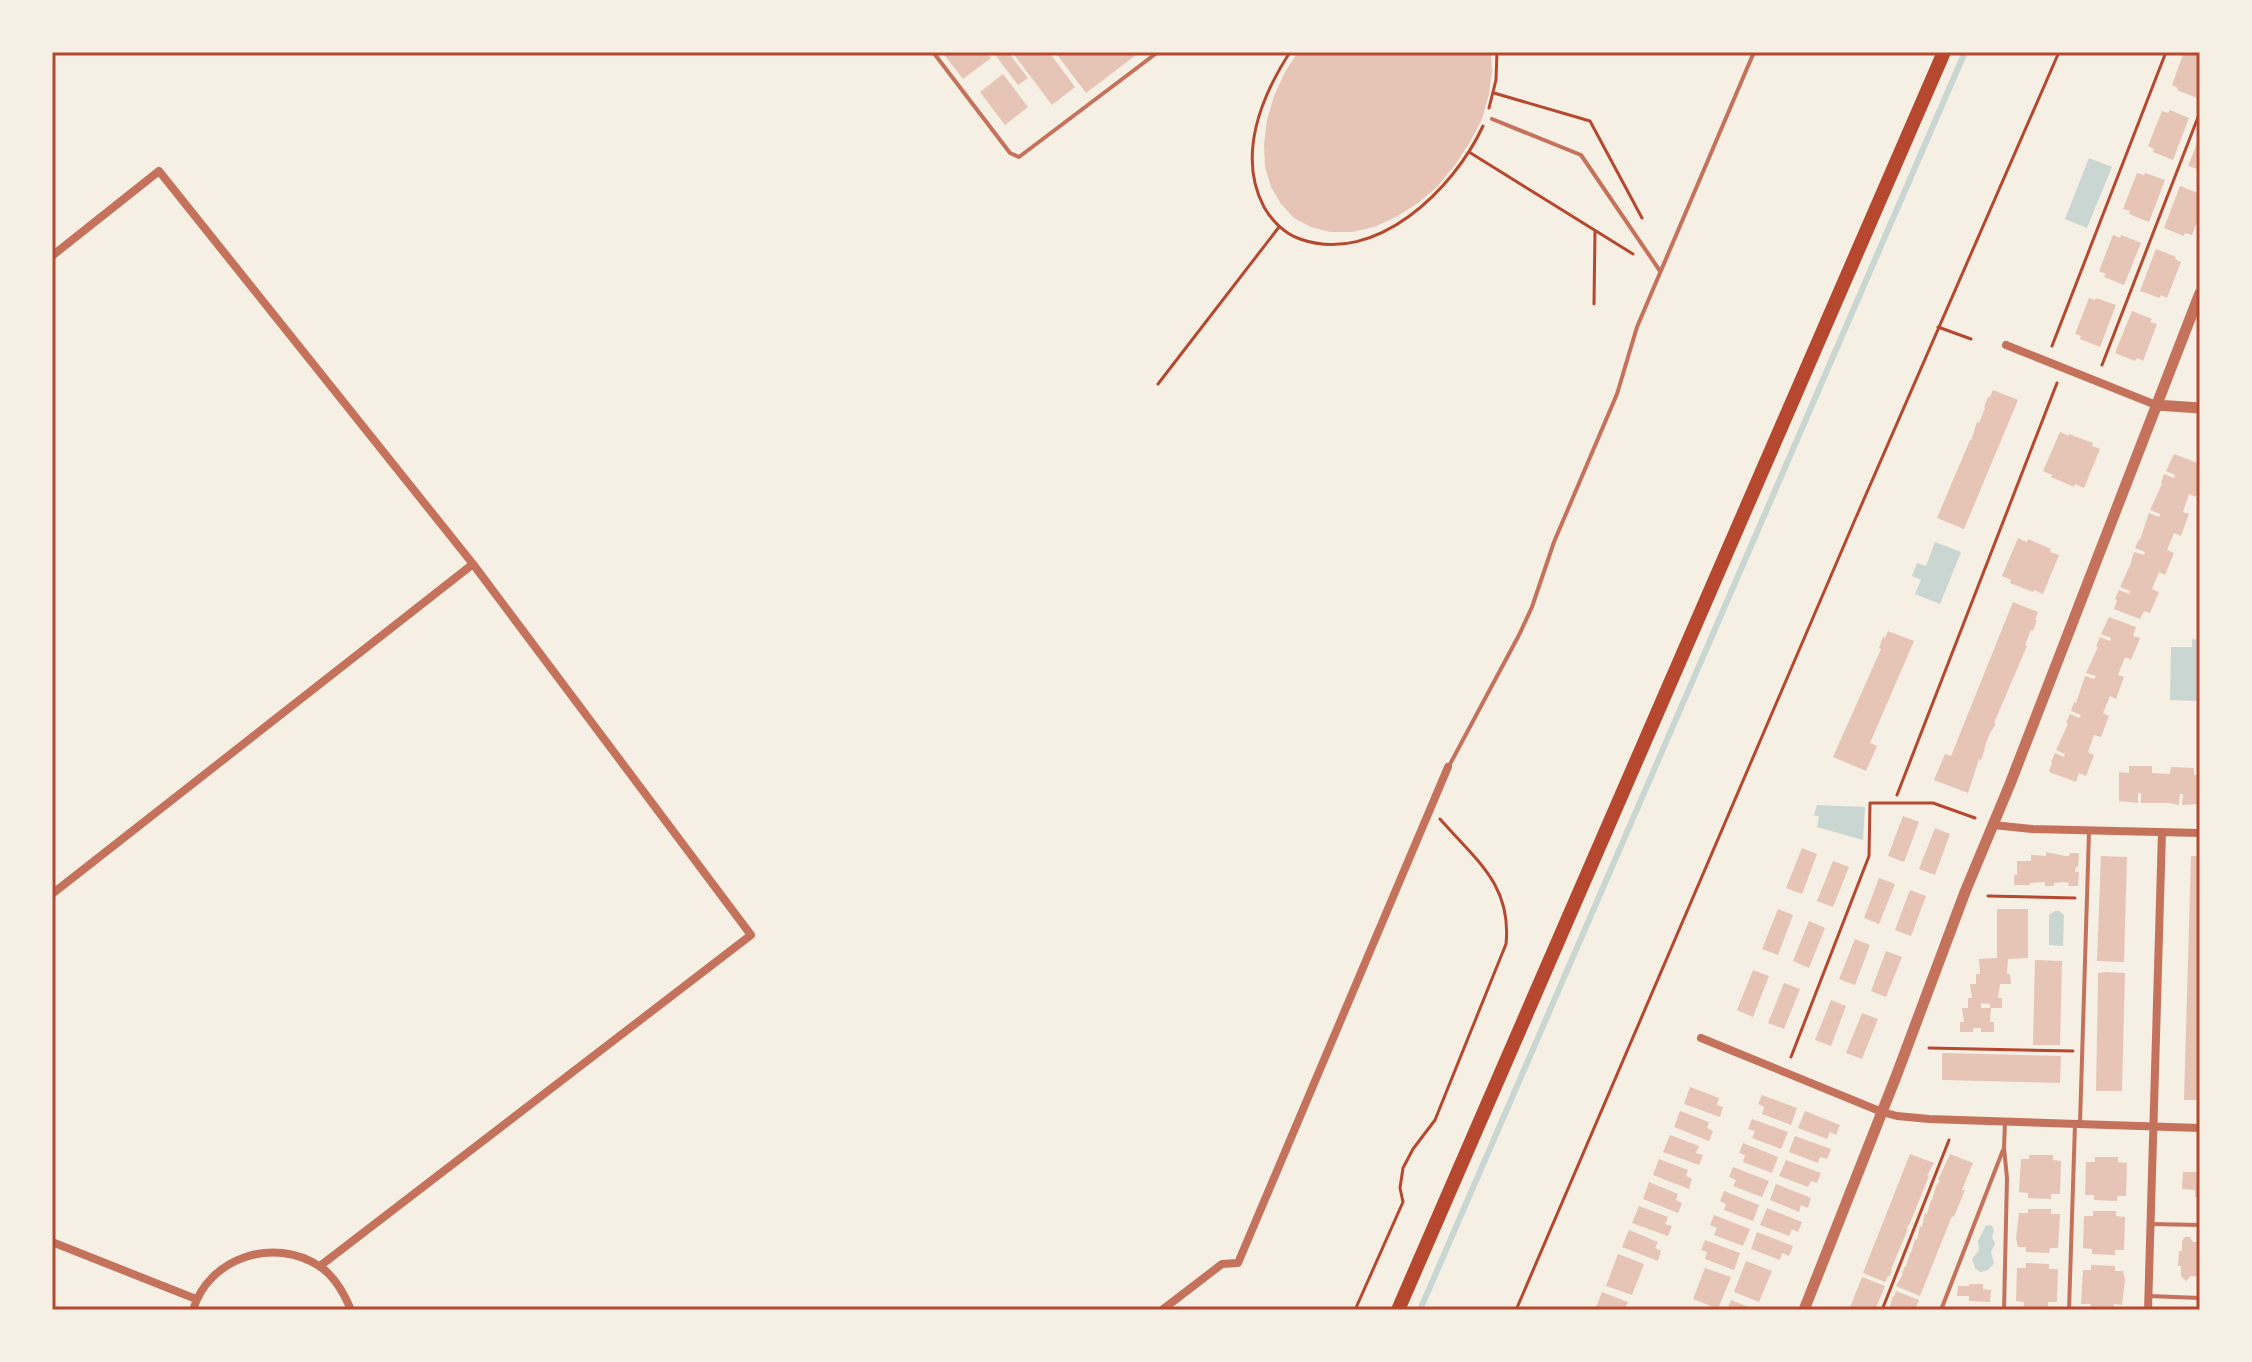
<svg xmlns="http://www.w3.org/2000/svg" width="2252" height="1362" viewBox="0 0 2252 1362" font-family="Manrope,sans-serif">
  <rect width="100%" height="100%" fill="#f6efe4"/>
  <path fill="#c9d6d2" d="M2089 158 2112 167 2087 228 2065 219Z
    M1935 542 1961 552 1940 604 1915 594 1921 580 1912 576 1917 563 1926 566Z
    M2192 639 2200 640 2197 701 2170 700 2171 647H2192Z
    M1817 805 1865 807 1863 840 1817 827 1819 817 1814 815Z
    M2055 911H2059L2064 915 2063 946 2049 945V915Z
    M1986 1225 1992 1226 1994 1230 1992 1237 1995 1244 1991 1252 1994 1263 1988 1270 1980 1272 1975 1268 1972 1259 1979 1250 1978 1241Z"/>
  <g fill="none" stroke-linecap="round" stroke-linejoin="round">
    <path stroke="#c9d6d2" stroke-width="6" d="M1420 1310 1965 52"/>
  </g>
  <path fill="#e6c5b7" d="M942 52H986L991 58 963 79Z
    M993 52H1008L1028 78 1018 85Z
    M1012 52H1049L1075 87 1052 105Z
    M1055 52H1140L1086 93Z
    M1298 52H1491L1492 70 1489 94 1482 119 1470 142 1455 165 1438 186 1418 203 1396 217 1374 227 1352 232H1330L1311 227 1294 218 1281 204 1271 187 1265 167 1264 144 1267 120 1274 96 1285 72Z
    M2184 52H2200V90L2197 98 2177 90 2178 88 2172 85Z
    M1003 74 1028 107 1005 125 980 92Z
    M2170 110 2189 118 2173 160 2153 152 2154 149 2148 146 2162 111 2168 113Z
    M2200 136V170L2188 166Z
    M2137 173 2144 175 2145 173 2165 180 2149 222 2129 214 2130 211 2123 209Z
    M2180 186 2200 194V214L2192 235 2185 233 2184 236 2164 228Z
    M2113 235 2120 238 2121 235 2141 243 2124 285 2104 277 2106 274 2099 271Z
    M2156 249 2176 257 2175 259 2181 262 2167 298 2161 295 2160 298 2140 291Z
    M2089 298 2095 300 2096 298 2116 305 2100 347 2080 339 2081 336 2075 334Z
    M2132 311 2152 319 2150 322 2157 324 2143 361 2137 358 2135 361 2115 353Z
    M1993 390 2018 400 1964 529 1937 518 1970 440 1971 441 1977 422 1979 423 1985 408 1984 407 1988 397H1990Z
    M2060 432 2069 436V434L2093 443 2092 446 2100 449 2084 488 2075 484 2074 487 2051 477 2052 475 2043 471Z
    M2174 454 2200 464 2198 473 2200 474V486L2196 497 2189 494 2183 512 2189 514 2181 536 2174 533 2167 550 2174 553 2165 575 2159 572 2152 589 2159 592 2150 613 2144 611 2140 619 2114 609 2117 600 2115 599 2119 590 2129 594 2130 591 2120 587 2132 561H2131L2134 552 2144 555 2145 552 2135 548 2139 539 2140 540 2149 513 2159 517 2160 514 2150 510 2162 484 2161 483 2164 474 2174 478 2175 475 2166 471Z
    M2018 538 2027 542 2028 539 2051 549 2050 552 2059 555 2043 594 2034 590 2033 592 2010 583 2011 580 2002 576Z
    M2013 602 2038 612 2035 620H2037L2033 631 2031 630 2025 645 2027 646 1994 723 1996 724 1990 733 1984 749H1985L1981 760 1979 759 1968 793 1934 780 1945 754 1951 756Z
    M2109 617 2136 627 2133 636 2140 638 2131 660 2125 657 2118 675 2124 677 2116 699 2110 696 2103 713 2109 716 2101 737 2094 735 2088 752 2094 755 2086 776 2079 773 2076 782 2049 772 2052 763 2051 762 2055 753 2064 757 2065 754 2056 750 2068 724 2066 723 2070 714 2079 718 2081 715 2071 711 2074 702 2076 703 2085 676 2094 679 2096 676 2086 673 2098 647 2096 646 2100 637 2110 641 2111 638 2101 634Z
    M1888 631 1914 641 1870 743 1877 746 1866 771 1833 757 1881 649 1879 648 1883 637 1885 638Z
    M2129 766H2152V773L2170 774 2171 767 2194 768V775H2200V804L2182 805 2183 794H2180L2179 805 2169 803H2141V793H2138V803L2119 801V772L2129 773Z
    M1903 816 1919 822 1904 862 1888 856Z
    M1935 828 1950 834 1935 875 1919 869Z
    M1802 848 1817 854 1802 894 1786 888Z
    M2046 852 2065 856H2069L2070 853H2079L2078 867H2076L2075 872H2079L2078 886H2068L2069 883 2064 882 2054 883V886H2045V882L2030 883V885H2014V875H2017V861H2031V855L2046 856Z
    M2101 856 2127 857 2124 962 2097 961Z
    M2191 856H2200V1100H2184Z
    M1833 861 1849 867 1833 907 1817 901Z
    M1879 878 1895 884 1879 924 1864 918Z
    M1910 890 1926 896 1911 936 1895 930Z
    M1778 909 1793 915 1778 955 1762 949Z
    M1997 909H2028V958L2008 959 2007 974H2010L2011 984H2000L1998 998H2002V1008H1990V1004L1981 1003V1008H1991L1990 1022H1994V1032H1981V1028H1973V1032H1960V1022H1964L1962 1008H1968V998H1972L1970 984H1976V974H1980L1979 959 1997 958Z
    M1809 921 1825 928 1809 968 1793 961Z
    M1855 939 1870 945 1855 985 1839 979Z
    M1886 951 1902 957 1886 997 1871 991Z
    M2035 960 2062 961 2060 1045H2033Z
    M1753 970 1769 976 1753 1017 1737 1010Z
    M2106 972 2125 973 2122 1091H2096L2098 982V973Z
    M1784 983 1800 989 1784 1029 1768 1023Z
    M1831 1000 1846 1006 1831 1046 1815 1040Z
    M1862 1013 1878 1019 1862 1059 1846 1053Z
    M1942 1053 2061 1056 2060 1083 1942 1080Z
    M1690 1087 1719 1098 1717 1105 1723 1107 1720 1117 1684 1104Z
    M1762 1095 1797 1108 1791 1125 1762 1114 1764 1107 1758 1104Z
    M1680 1111 1709 1122 1707 1128 1713 1131 1709 1141 1674 1127Z
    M1805 1111 1840 1125 1836 1135 1830 1132 1827 1139 1798 1128Z
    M1752 1119 1788 1132 1781 1149 1752 1138 1755 1131 1748 1129Z
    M1670 1135 1699 1146 1696 1153 1703 1155 1699 1165 1663 1152Z
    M1795 1136 1831 1149 1827 1159 1820 1157 1818 1163 1789 1152Z
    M1743 1143 1778 1157 1772 1173 1743 1162 1745 1155 1739 1153Z
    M1910 1154 1934 1163 1927 1176H1929L1910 1223 1906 1229H1908L1891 1269H1892L1890 1276H1888L1885 1282 1863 1273Z
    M1950 1154 1973 1163 1962 1190H1965L1954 1217 1952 1216 1920 1296 1896 1286 1903 1274 1902 1273 1905 1266 1906 1267 1910 1253H1911L1915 1239 1917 1240 1920 1226 1922 1227 1925 1213 1927 1214 1931 1200H1932L1936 1186 1940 1181 1938 1180Z
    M2029 1155H2053V1160L2061 1161 2060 1194H2051V1199L2028 1198V1193L2019 1192 2021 1159H2029Z
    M2095 1157H2118V1162L2127 1163 2126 1196H2117V1201L2094 1200V1195H2085L2086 1162H2095Z
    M1659 1159 1688 1170 1686 1176 1692 1179 1689 1189 1653 1175Z
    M1786 1160 1821 1173 1817 1183 1811 1181 1808 1187 1779 1176Z
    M1733 1167 1769 1181 1762 1197 1733 1186 1736 1180 1729 1177Z
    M2183 1172H2200V1198L2195 1197V1190L2182 1189Z
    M1649 1182 1678 1194 1676 1200 1682 1203 1678 1213 1643 1199Z
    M1776 1184 1811 1198 1808 1208 1801 1205 1799 1212 1770 1200Z
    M1724 1191 1759 1205 1753 1221 1724 1210 1726 1204 1720 1201Z
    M1639 1206 1668 1217 1665 1224 1672 1226 1668 1236 1632 1223Z
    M1767 1208 1802 1222 1798 1232 1792 1229 1789 1236 1760 1225Z
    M2028 1209H2051V1214H2060L2058 1248H2050L2049 1253 2026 1252V1247H2018L2016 1238 2019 1213H2028Z
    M2093 1211H2116V1216L2125 1217 2124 1250H2115V1255L2092 1254V1249L2083 1248 2084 1216H2093Z
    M1714 1215 1750 1229 1743 1246 1714 1235 1717 1228 1710 1225Z
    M1629 1230 1658 1242 1655 1248 1661 1251 1658 1261 1622 1247Z
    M1757 1232 1793 1246 1789 1256 1782 1253 1780 1260 1751 1249Z
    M2185 1237H2190L2193 1242H2200V1277L2191 1276 2186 1281 2181 1276V1266H2178L2179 1251H2182V1241Z
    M1705 1240 1740 1253 1734 1270 1705 1259 1707 1252 1701 1250Z
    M1618 1254 1644 1264 1632 1295 1606 1286Z
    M1746 1261 1772 1271 1759 1302 1734 1292Z
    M2026 1263 2049 1264V1269H2058L2057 1302H2048V1307H2024V1302L2016 1301 2017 1268H2026Z
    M2091 1265 2115 1266V1271H2123L2125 1280 2122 1305 2114 1304V1309H2090L2091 1304H2081L2083 1270H2091Z
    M1705 1268 1731 1277 1718 1309 1693 1299Z
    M1862 1277 1885 1286 1875 1310H1849Z
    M1969 1284H1983V1289L1991 1290 1990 1302 1969 1301V1296H1957L1958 1286H1969Z
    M1896 1291 1919 1300 1915 1310H1889L1893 1296 1894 1297Z
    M1602 1292 1628 1302 1624 1310H1595Z
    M1731 1300 1756 1310H1727Z"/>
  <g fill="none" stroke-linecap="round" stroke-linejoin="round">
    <path stroke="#b5482f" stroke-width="3" d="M1290 52C1261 97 1237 156 1264 207 1272 221 1285 234 1300 239 1376 266 1454 189 1483 126
      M1494 93 1590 121 1642 218
      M1489 108 1496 80 1497 52
      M1469 152 1633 254
      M1594 304 1595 231
      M1938 327 1971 339
      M2052 346 2166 52
      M2102 365 2200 112
      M1158 384 1279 227
      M1897 795 2057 383
      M1988 896 2075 898
      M1929 1048 2073 1051
      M1791 1057 1869 856 1870 803H1933L1975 818
      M1355 1310 1403 1202 1400 1188 1403 1168 1413 1149 1435 1120 1506 944C1512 885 1476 860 1440 819
      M1516 1310 1854 522 2059 52
      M1882 1310 1949 1140"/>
    <path stroke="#c5725c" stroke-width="4" d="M933 52 1010 153 1019 157 1158 52
      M1492 119 1581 155 1660 271
      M1449 766 1519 635 1532 607 1554 542 1617 394 1637 327 1754 52
      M2080 1123 2089 832
      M2151 1224 2200 1225
      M2149 1296 2200 1298
      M1941 1310 2003 1150
      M2004 1310 2007 1178 2004 1148 2005 1122
      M2069 1310 2075 1124"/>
    <path stroke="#c5725c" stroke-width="8" d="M52 256 159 171 473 564 751 935 320 1266
      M2006 345 2156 405
      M1993 825 2032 829 2200 833
      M52 894 473 564
      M1701 1038 1882 1112 1897 1116 1929 1119 2200 1128
      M52 1242 196 1299
      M193 1310C208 1258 274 1236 319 1266 335 1276 344 1293 351 1310
      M1162 1310 1222 1264 1238 1263 1448 767
      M2148 1310 2162 832"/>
    <path stroke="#c5725c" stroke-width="11" d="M2156 405 2200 408
      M1804 1310 1897 1074 1965 892 2010 784 2200 293"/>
    <path stroke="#b5482f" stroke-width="14" d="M1398 1310 1944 52"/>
  </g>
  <rect width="2252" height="1362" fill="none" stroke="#f6efe4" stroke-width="108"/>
  <rect x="54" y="54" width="2144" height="1254" fill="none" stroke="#b5482f" stroke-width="3"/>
</svg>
